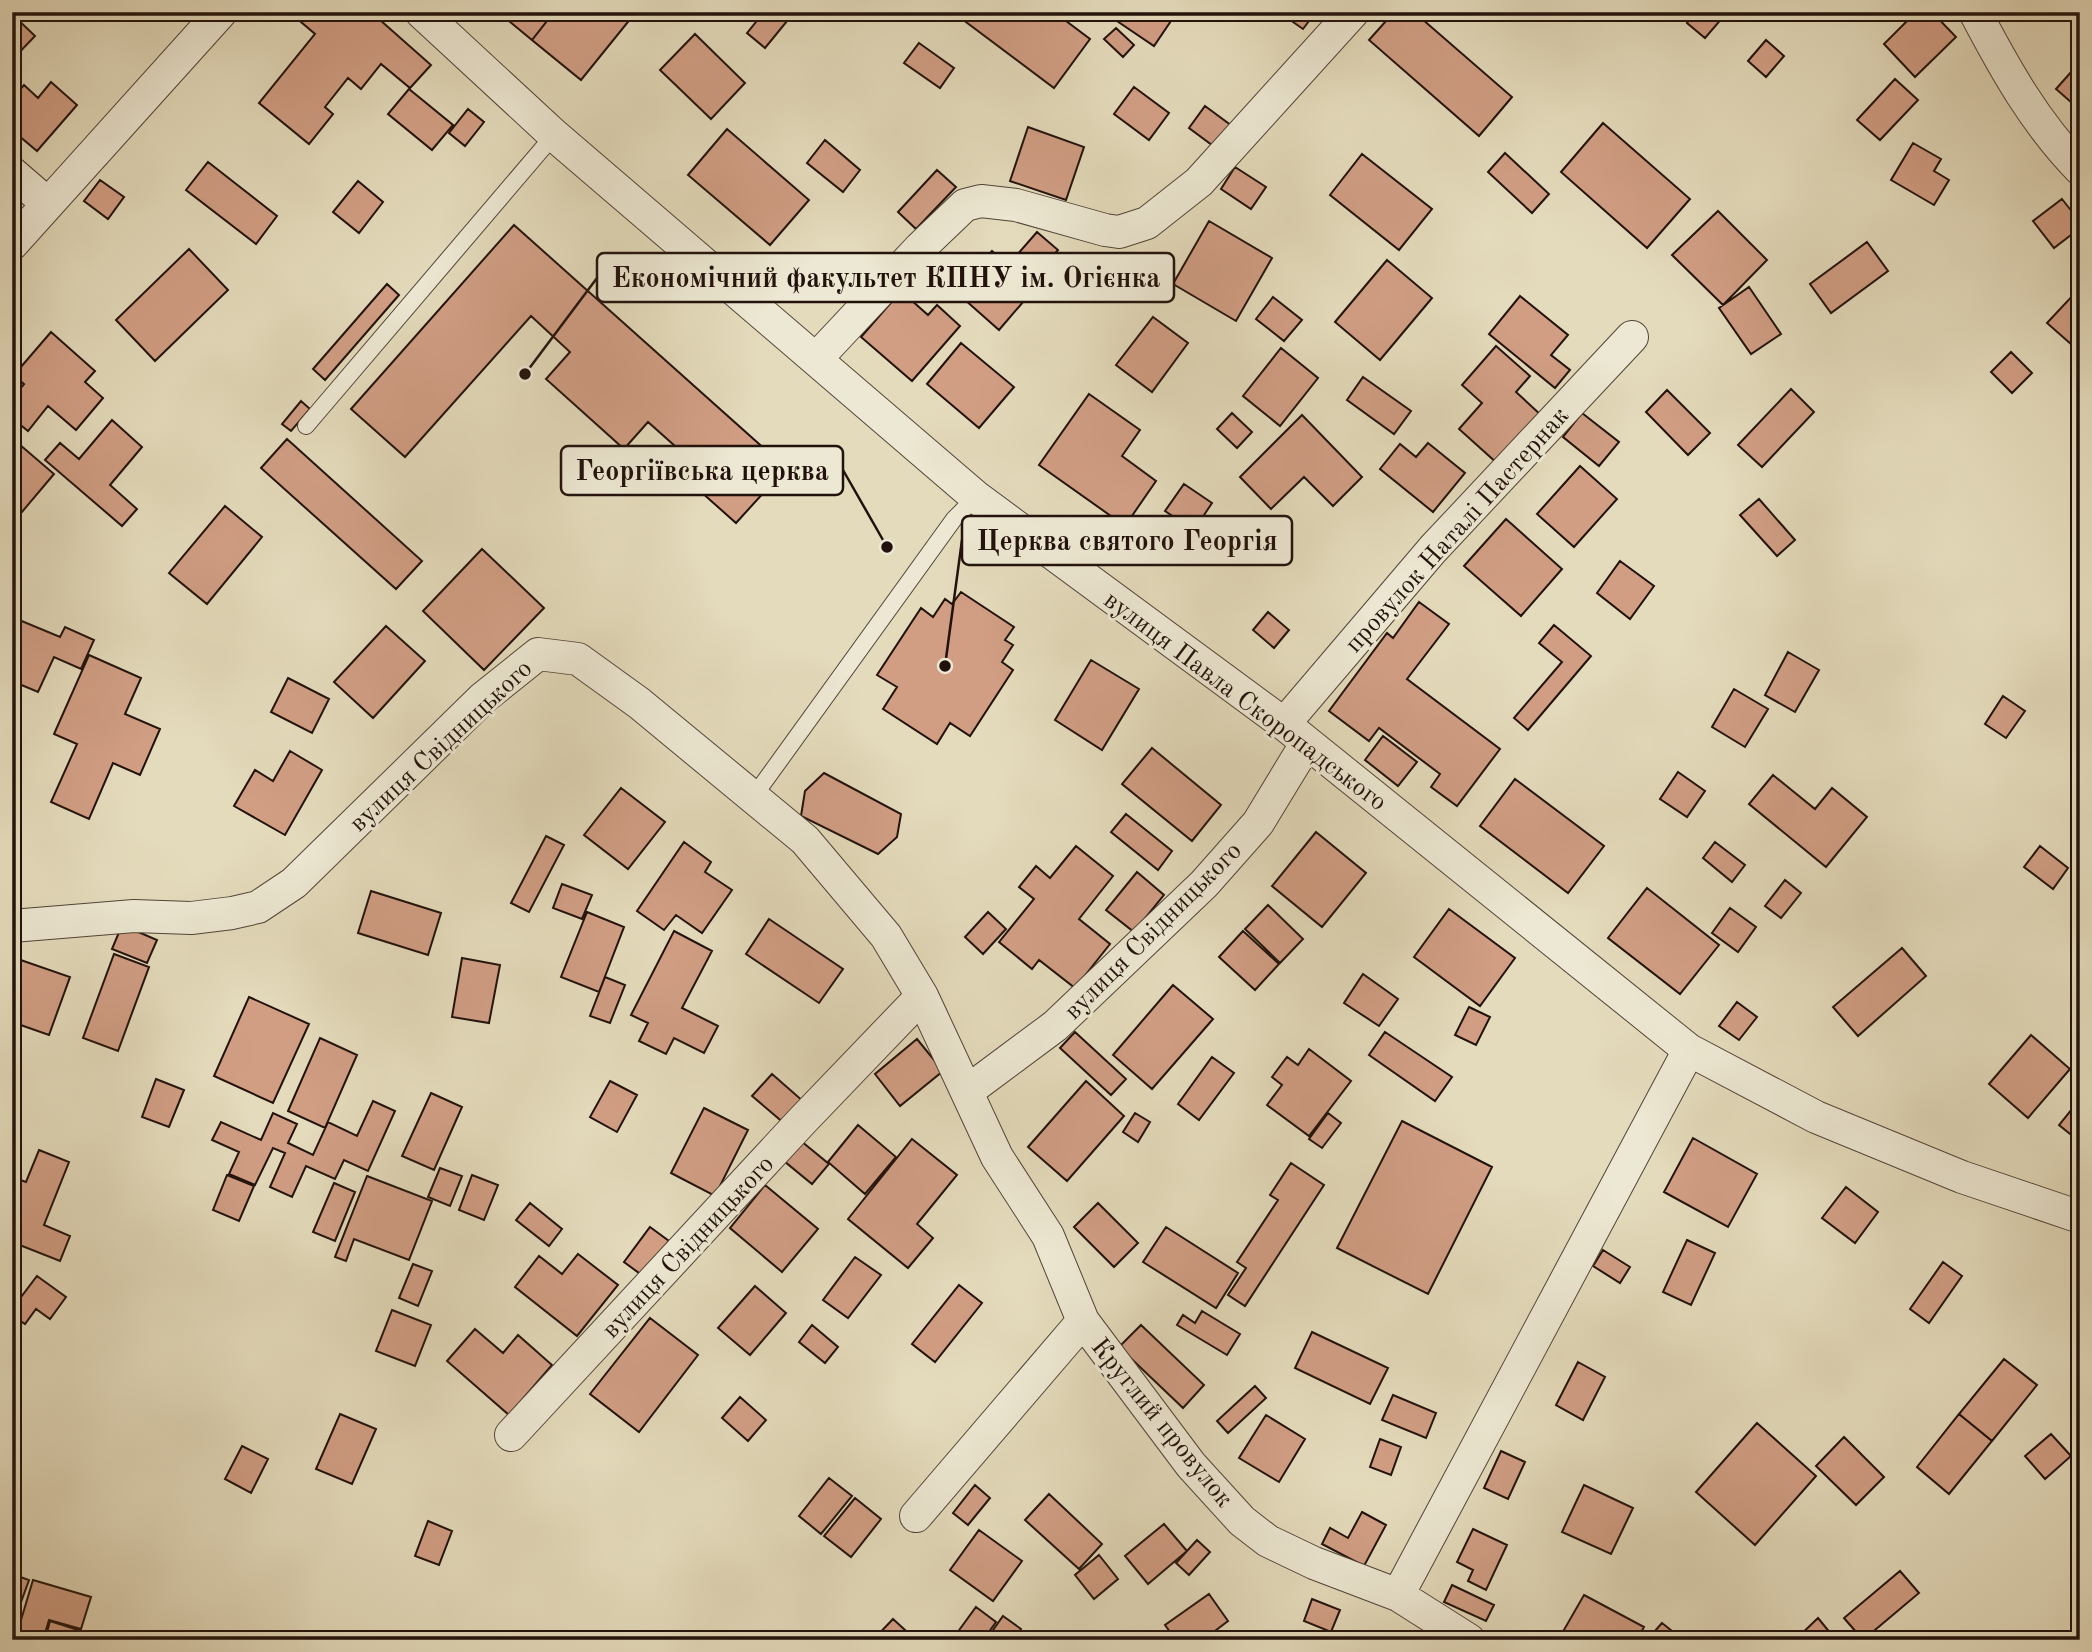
<svg xmlns="http://www.w3.org/2000/svg" width="2092" height="1652" viewBox="0 0 2092 1652" font-family="'Old Standard TT',serif">
  <rect width="100%" height="100%" fill="#e4dbbc"/>
  <filter id="stains"><feTurbulence type="fractalNoise" baseFrequency=".00286" numOctaves="4"/><feColorMatrix values="0 0 0 0 .2 0 0 0 0 .09 0 0 0 0 .02 0 0 0 .5 -.17"/></filter>
  <radialGradient id="worn" r=".72"><stop offset=".6" stop-color="#630" stop-opacity="0"/><stop offset="1" stop-color="#630" stop-opacity=".3"/></radialGradient>
  <path fill="#d19e84" stroke="#22120c" stroke-width="2" d="M297 12H371L431 65 410 88 381 64 361 89 348 78 325 107 333 114 309 144 259 103 315 34 294 16Z
    M498 12H554L532 40Z
    M554 12H636L581 80 532 40Z
    M764 12 792 15 765 48 747 33Z
    M967 12H1054L1090 39 1054 88 962 19Z
    M1118 12H1177L1154 46 1114 19Z
    M1285 12H1306L1312 17 1303 29 1283 15Z
    M1394 12H1414L1512 97 1479 136 1369 40Z
    M1695 12H1719L1724 16 1705 38 1687 23Z
    M1916 12H1932L1956 37 1915 77 1884 44Z
    M12 14 35 36 12 60Z
    M1116 28 1134 45 1123 57 1104 39Z
    M695 34 745 83 711 119 660 70Z
    M1766 40 1784 56 1766 77 1748 61Z
    M919 43 954 68 940 88 904 63Z
    M2080 62V110L2056 89Z
    M1895 79 1918 100 1880 140 1857 120Z
    M51 82 77 105 37 151 12 130V100L24 85 38 98Z
    M1134 87 1169 113 1149 140 1114 114Z
    M409 89 453 125 432 150 388 114Z
    M1205 106 1232 126 1216 148 1189 128Z
    M468 109 484 122 465 146 449 133Z
    M1603 123 1690 199 1647 248 1561 172Z
    M1028 127 1084 147 1066 200 1010 181Z
    M727 129 809 200 770 245 688 175Z
    M825 140 860 170 843 192 807 163Z
    M1913 143 1941 159 1934 171 1949 180 1934 205 1891 180Z
    M1505 153 1549 194 1532 213 1488 172Z
    M1362 154 1432 209 1399 250 1330 195Z
    M208 162 277 216 256 244 186 190Z
    M1235 167 1266 187 1251 209 1221 189Z
    M937 170 956 187 916 229 898 212Z
    M100 180 124 197 108 219 84 201Z
    M358 181 383 202 359 233 333 212Z
    M2062 199 2080 222V228L2054 248 2033 221Z
    M1718 211 1767 260 1723 305 1672 255Z
    M1209 221 1272 258 1236 321 1173 284Z
    M514 225 786 468 736 523 691 483 703 471 648 422 624 449 546 379 570 352 531 316 405 457 351 409Z
    M1037 232 1058 250 1037 274 1016 256Z
    M1867 242 1888 271 1831 313 1810 284Z
    M189 249 228 290 155 361 116 320Z
    M992 251 1035 288 999 330 956 292Z
    M1387 260 1432 298 1380 360 1335 322Z
    M387 284 399 295 325 380 313 369Z
    M1749 287 1781 334 1751 354 1719 308Z
    M901 291 928 315 937 305 960 326 912 381 861 337Z
    M2075 293 2080 297V352L2047 323Z
    M1520 296 1568 335 1551 355 1570 370 1555 388 1489 334Z
    M1273 297 1302 320 1284 341 1256 319Z
    M1153 317 1188 343 1152 392 1116 365Z
    M51 332 95 371 85 382 103 398 76 430 48 406 28 431 12 418V399L24 384 14 375Z
    M961 343 1014 387 979 428 927 384Z
    M1496 346 1530 376 1516 392 1542 416 1498 464 1459 429 1482 403 1462 385Z
    M1281 348 1318 378 1280 426 1243 396Z
    M2011 352 2032 373 2012 393 1991 372Z
    M1363 377 1411 411 1394 434 1347 400Z
    M1791 389 1814 412 1762 467 1738 445Z
    M1667 390 1710 433 1688 455 1646 412Z
    M1089 394 1140 430 1122 456 1156 481 1125 526 1039 465Z
    M301 401 310 409 291 431 282 424Z
    M1232 413 1252 432 1237 448 1217 429Z
    M1582 413 1619 442 1599 466 1563 437Z
    M1302 415 1362 477 1333 506 1304 477 1271 509 1240 477Z
    M112 420 142 447 110 485 137 509 122 526 45 460 60 443 79 459Z
    M12 438 54 474 16 519 12 515Z
    M287 439 422 561 396 589 261 468Z
    M1428 443 1465 473 1433 512 1380 469 1400 444 1416 457Z
    M1580 466 1617 499 1574 547 1537 514Z
    M1184 484 1212 503 1194 530 1165 511Z
    M1759 499 1795 540 1777 556 1740 515Z
    M225 506 262 537 207 604 169 573Z
    M1506 519 1562 569 1521 616 1464 566Z
    M482 549 544 608 484 670 423 611Z
    M1620 561 1654 586 1630 619 1597 593Z
    M961 592 1014 627 1005 640 1013 645 1002 662 1013 670 970 736 950 723 937 744 883 709 897 687 877 675 921 608 933 617 945 599 952 604Z
    M1419 602 1449 624 1407 679 1500 749 1457 806 1431 787 1440 774 1379 728 1369 741 1329 711 1387 633 1393 638Z
    M1268 612 1289 630 1274 648 1253 630Z
    M12 617 60 637 65 627 94 640 81 669 54 657 38 692 12 681Z
    M1554 625 1591 656 1528 730 1514 718 1562 662 1539 643Z
    M386 626 425 661 373 718 334 682Z
    M1788 652 1819 670 1795 712 1765 695Z
    M89 655 141 678 125 714 160 729 140 775 113 763 89 819 51 802 77 744 54 734Z
    M1091 660 1139 689 1102 750 1055 720Z
    M288 678 329 699 312 733 271 712Z
    M1734 689 1768 709 1745 747 1712 727Z
    M2003 696 2025 711 2006 738 1985 724Z
    M1383 736 1417 762 1398 786 1365 760Z
    M1152 748 1221 805 1192 841 1122 784Z
    M290 751 322 770 285 835 234 806 255 770 273 781Z
    M1678 772 1705 791 1687 817 1660 799Z
    M824 773 901 814 897 837 878 854 801 816 805 791Z
    M1773 775 1815 809 1832 788 1867 817 1826 867 1749 804Z
    M1515 779 1604 846 1568 893 1480 826Z
    M621 788 665 822 628 869 584 835Z
    M1126 814 1172 851 1158 870 1111 832Z
    M1316 832 1366 873 1322 927 1272 886Z
    M546 836 564 845 529 912 511 903Z
    M684 842 711 862 705 872 732 890 702 933 676 915 664 930 637 911Z
    M1715 842 1745 865 1732 882 1703 858Z
    M1076 846 1113 876 1079 919 1110 944 1075 988 1039 960 1032 969 999 942 1034 899 1019 887 1036 866 1050 878Z
    M2040 846 2068 868 2053 889 2024 867Z
    M1137 872 1164 895 1134 932 1106 910Z
    M16 875 20 901 12 902V876Z
    M1785 880 1801 893 1781 918 1765 906Z
    M562 884 592 895 582 919 553 908Z
    M1647 888 1719 945 1680 994 1608 938Z
    M371 891 441 913 428 955 358 933Z
    M1268 905 1303 939 1280 963 1245 929Z
    M1730 908 1756 927 1738 952 1712 933Z
    M1449 909 1515 958 1480 1006 1414 957Z
    M587 912 624 927 599 992 561 977Z
    M988 912 1006 929 983 954 965 937Z
    M769 919 843 969 819 1003 746 954Z
    M122 925 157 940 147 963 112 949Z
    M674 931 712 951 682 1008 718 1026 704 1053 674 1038 666 1054 639 1041 648 1023 631 1015Z
    M1243 931 1279 964 1255 990 1219 957Z
    M1902 948 1926 976 1858 1036 1833 1007Z
    M114 954 149 967 118 1051 83 1038Z
    M12 957 70 977 49 1035 12 1022Z
    M462 958 500 965 489 1023 452 1017Z
    M1363 974 1398 999 1379 1026 1344 1003Z
    M605 977 625 985 610 1023 590 1016Z
    M1173 985 1213 1019 1152 1089 1113 1055Z
    M249 997 309 1024 273 1103 214 1076Z
    M1737 1002 1757 1017 1739 1040 1719 1026Z
    M1469 1007 1490 1017 1476 1045 1455 1035Z
    M1075 1032 1126 1079 1111 1095 1060 1048Z
    M1385 1032 1452 1077 1435 1101 1369 1055Z
    M2031 1035 2070 1069 2028 1118 1989 1084Z
    M320 1038 357 1055 325 1128 288 1111Z
    M917 1039 943 1071 900 1106 875 1074Z
    M1309 1049 1351 1081 1309 1136 1267 1105 1282 1085 1272 1077 1287 1057 1298 1065Z
    M1212 1057 1234 1073 1199 1120 1178 1104Z
    M772 1074 804 1102 785 1124 752 1096Z
    M156 1079 184 1090 169 1127 142 1117Z
    M610 1081 637 1095 617 1132 590 1117Z
    M1086 1081 1124 1116 1067 1181 1028 1147Z
    M431 1093 462 1107 434 1170 402 1156Z
    M2080 1099V1142L2059 1125Z
    M373 1101 395 1111 368 1171 344 1160 335 1179 306 1166 292 1197 270 1187 285 1153 273 1148 255 1185 229 1174 239 1152 212 1140 221 1122 261 1140 273 1113 297 1124 288 1143 313 1155 328 1122 357 1136Z
    M704 1108 748 1130 715 1196 671 1173Z
    M1135 1113 1150 1122 1138 1142 1123 1132Z
    M1328 1113 1341 1123 1322 1148 1309 1139Z
    M1402 1121 1492 1167 1428 1294 1337 1248Z
    M858 1125 896 1157 865 1194 828 1162Z
    M1693 1138 1757 1174 1728 1227 1664 1192Z
    M912 1139 957 1175 917 1224 933 1238 908 1268 848 1219Z
    M801 1141 829 1164 812 1184 784 1161Z
    M39 1150 69 1162 44 1225 70 1236 60 1261 12 1242V1177L26 1182Z
    M1291 1163 1324 1185 1245 1306 1228 1295 1246 1268 1237 1262 1278 1200 1270 1195Z
    M440 1168 462 1176 450 1206 428 1197Z
    M227 1175 254 1186 239 1221 213 1210Z
    M472 1175 498 1185 484 1220 459 1210Z
    M367 1176 432 1201 409 1260 354 1239 346 1261 335 1257Z
    M334 1183 355 1192 335 1241 313 1232Z
    M765 1185 818 1229 782 1272 730 1228Z
    M1846 1187 1878 1212 1855 1243 1822 1218Z
    M530 1203 562 1229 549 1246 516 1220Z
    M1098 1203 1138 1243 1114 1267 1074 1227Z
    M650 1227 669 1241 643 1276 624 1262Z
    M1166 1227 1238 1273 1216 1308 1143 1262Z
    M1687 1240 1715 1253 1691 1305 1663 1292Z
    M1603 1250 1630 1267 1620 1283 1593 1266Z
    M578 1254 618 1285 577 1336 515 1287 539 1256 562 1274Z
    M855 1257 881 1275 848 1318 823 1300Z
    M1943 1262 1962 1276 1929 1323 1910 1309Z
    M413 1264 432 1271 418 1306 399 1298Z
    M37 1276 66 1297 50 1319 36 1309 25 1324 12 1315V1309Z
    M959 1285 982 1303 935 1362 912 1344Z
    M755 1286 786 1313 750 1355 718 1328Z
    M392 1310 431 1325 415 1366 376 1351Z
    M1202 1311 1240 1334 1227 1355 1177 1325 1183 1315 1195 1323Z
    M650 1318 698 1355 639 1432 590 1394Z
    M812 1325 838 1347 825 1363 799 1342Z
    M1141 1325 1204 1385 1183 1408 1119 1347Z
    M475 1329 503 1353 518 1335 552 1365 509 1415 447 1361Z
    M1312 1332 1388 1368 1370 1404 1295 1368Z
    M2004 1359 2037 1385 1992 1441 1959 1414Z
    M1578 1362 1605 1377 1583 1420 1556 1405Z
    M1255 1386 1266 1398 1228 1433 1217 1421Z
    M1393 1395 1436 1413 1426 1438 1382 1420Z
    M740 1397 766 1420 748 1441 722 1418Z
    M340 1414 376 1429 352 1484 316 1469Z
    M1959 1414 1992 1441 1949 1494 1917 1467Z
    M1266 1415 1305 1439 1279 1482 1239 1458Z
    M1757 1423 1816 1476 1755 1545 1696 1492Z
    M2051 1434 2071 1456 2045 1479 2025 1456Z
    M1844 1437 1884 1477 1856 1505 1816 1466Z
    M1380 1439 1401 1447 1391 1475 1370 1467Z
    M242 1446 268 1459 251 1493 225 1479Z
    M1501 1451 1525 1462 1508 1499 1484 1488Z
    M829 1478 852 1496 821 1534 799 1516Z
    M975 1485 990 1498 968 1525 953 1513Z
    M1584 1485 1633 1508 1611 1554 1562 1532Z
    M1049 1494 1102 1544 1079 1569 1025 1520Z
    M855 1498 881 1519 851 1557 824 1536Z
    M1362 1512 1386 1525 1364 1566 1322 1544 1330 1528 1348 1538Z
    M428 1521 452 1531 439 1565 415 1556Z
    M1164 1524 1187 1551 1148 1584 1125 1556Z
    M1473 1529 1507 1545 1486 1590 1468 1581 1473 1570 1457 1562Z
    M979 1530 1022 1561 993 1601 950 1570Z
    M1197 1540 1210 1552 1189 1575 1176 1563Z
    M1099 1555 1118 1579 1094 1599 1075 1575Z
    M1900 1571 1919 1593 1863 1640 1844 1618Z
    M12 1574 29 1580 16 1616 12 1615Z
    M33 1580 91 1597 81 1629 49 1620 43 1640H15Z
    M1452 1585 1494 1605 1486 1621 1444 1602Z
    M1209 1594 1228 1621 1203 1640H1176L1165 1625Z
    M1584 1595 1644 1627 1637 1640H1570L1561 1635Z
    M1312 1599 1340 1610 1331 1632 1304 1621Z
    M976 1607 996 1622 983 1640H966L957 1633Z
    M1003 1616 1021 1629 1014 1640H986Z
    M1818 1618 1836 1640H1795Z
    M893 1619 916 1640H873Z
    M50 1621 100 1637 99 1640H45Z
    M1662 1623 1677 1635 1674 1640H1647Z
    M1555 1632 1561 1635 1570 1640H1551Z
    M1102 1633 1108 1640H1094Z"/>
  <g fill="none" stroke-linecap="round" stroke-linejoin="round">
    <defs>
      <path id="lane" d="M306 426 554 135
        M754 796 954 519 976 497"/>
      <path id="street" d="M421 12 554 135 976 497 1284 724 1689 1050 1816 1117 1962 1177 2080 1217
        M1975 12C2005 69 2035 123 2080 169
        M12 173 48 204
        M12 244 221 12
        M816 359 920 248 965 205 981 201 1016 205 1105 230 1119 232 1147 223 1199 182 1353 12
        M1284 724 1433 549 1632 337
        M12 926 134 916 191 918 232 913 258 907 294 883 483 698 538 654 578 659 639 703 805 840 886 936 922 996
        M969 1090 1055 1026 1204 884 1258 823 1306 744
        M511 1435 802 1121 922 996 997 1157 1048 1236 1083 1321
        M916 1516 1083 1321 1191 1465 1242 1521 1268 1541 1314 1563 1398 1595 1689 1050
        M1398 1595 1469 1640"/>
    </defs>
    <use href="#lane" stroke="#524438" stroke-width="18"/>
    <use href="#street" stroke="#524438" stroke-width="34"/>
    <use href="#lane" stroke="#ede8d3" stroke-width="16"/>
    <use href="#street" stroke="#ede8d3" stroke-width="32"/>
  </g>
  <g text-anchor="middle" stroke-width="6" stroke-linejoin="round" paint-order="stroke">
    <g font-size="26" fill="#22120c" stroke="#ede8d3">
      <text transform="translate(1456 529) rotate(-48)" y="9">провулок Наталі Пастернак</text>
      <text transform="translate(1246 700) rotate(37)" y="9">вулиця Павла Скоропадського</text>
      <text transform="translate(440 745) rotate(-43)" y="9">вулиця Свідницького</text>
      <text transform="translate(1152 930) rotate(-45)" y="9">вулиця Свідницького</text>
      <text transform="translate(687 1246) rotate(-47)" y="9">вулиця Свідницького</text>
      <text transform="translate(1163 1422) rotate(51)" y="9">Круглий провулок</text>
    </g>
  </g>
  <path fill="none" stroke="#22120c" stroke-width="2.5" d="M525 374L597 278M887 547L843 470M945 666L962 540"/>
  <g fill="#22120c" stroke="#ede8d3" stroke-width="2.5">
    <circle cx="525" cy="374" r="7"/>
    <circle cx="887" cy="547" r="7"/>
    <circle cx="945" cy="666" r="7"/>
  </g>
  <g fill="#ede8d3" stroke="#22120c" stroke-width="2.5">
    <rect x="597" y="253" width="577" height="49" rx="7"/>
    <rect x="561" y="446" width="282" height="49" rx="7"/>
    <rect x="962" y="516" width="330" height="49" rx="7"/>
  </g>
  <g font-size="28" text-anchor="middle" font-weight="bold" fill="#22120c">
    <text x="886" y="287">Економічний факультет КПНУ ім. Огієнка</text>
    <text x="702" y="480">Георгіївська церква</text>
    <text x="1127" y="550">Церква святого Георгія</text>
  </g>
  <rect width="2092" height="1652" fill="none" stroke="#e4dbbc" stroke-width="42"/>
  <rect x="14" y="14" width="2064" height="1624" fill="none" stroke="#22120c" stroke-width="3.5"/>
  <rect x="21" y="21" width="2050" height="1610" fill="none" stroke="#22120c" stroke-width="2"/>
  <rect width="100%" height="100%" filter="url(#stains)"/>
  <rect width="100%" height="100%" fill="url(#worn)"/>
</svg>
